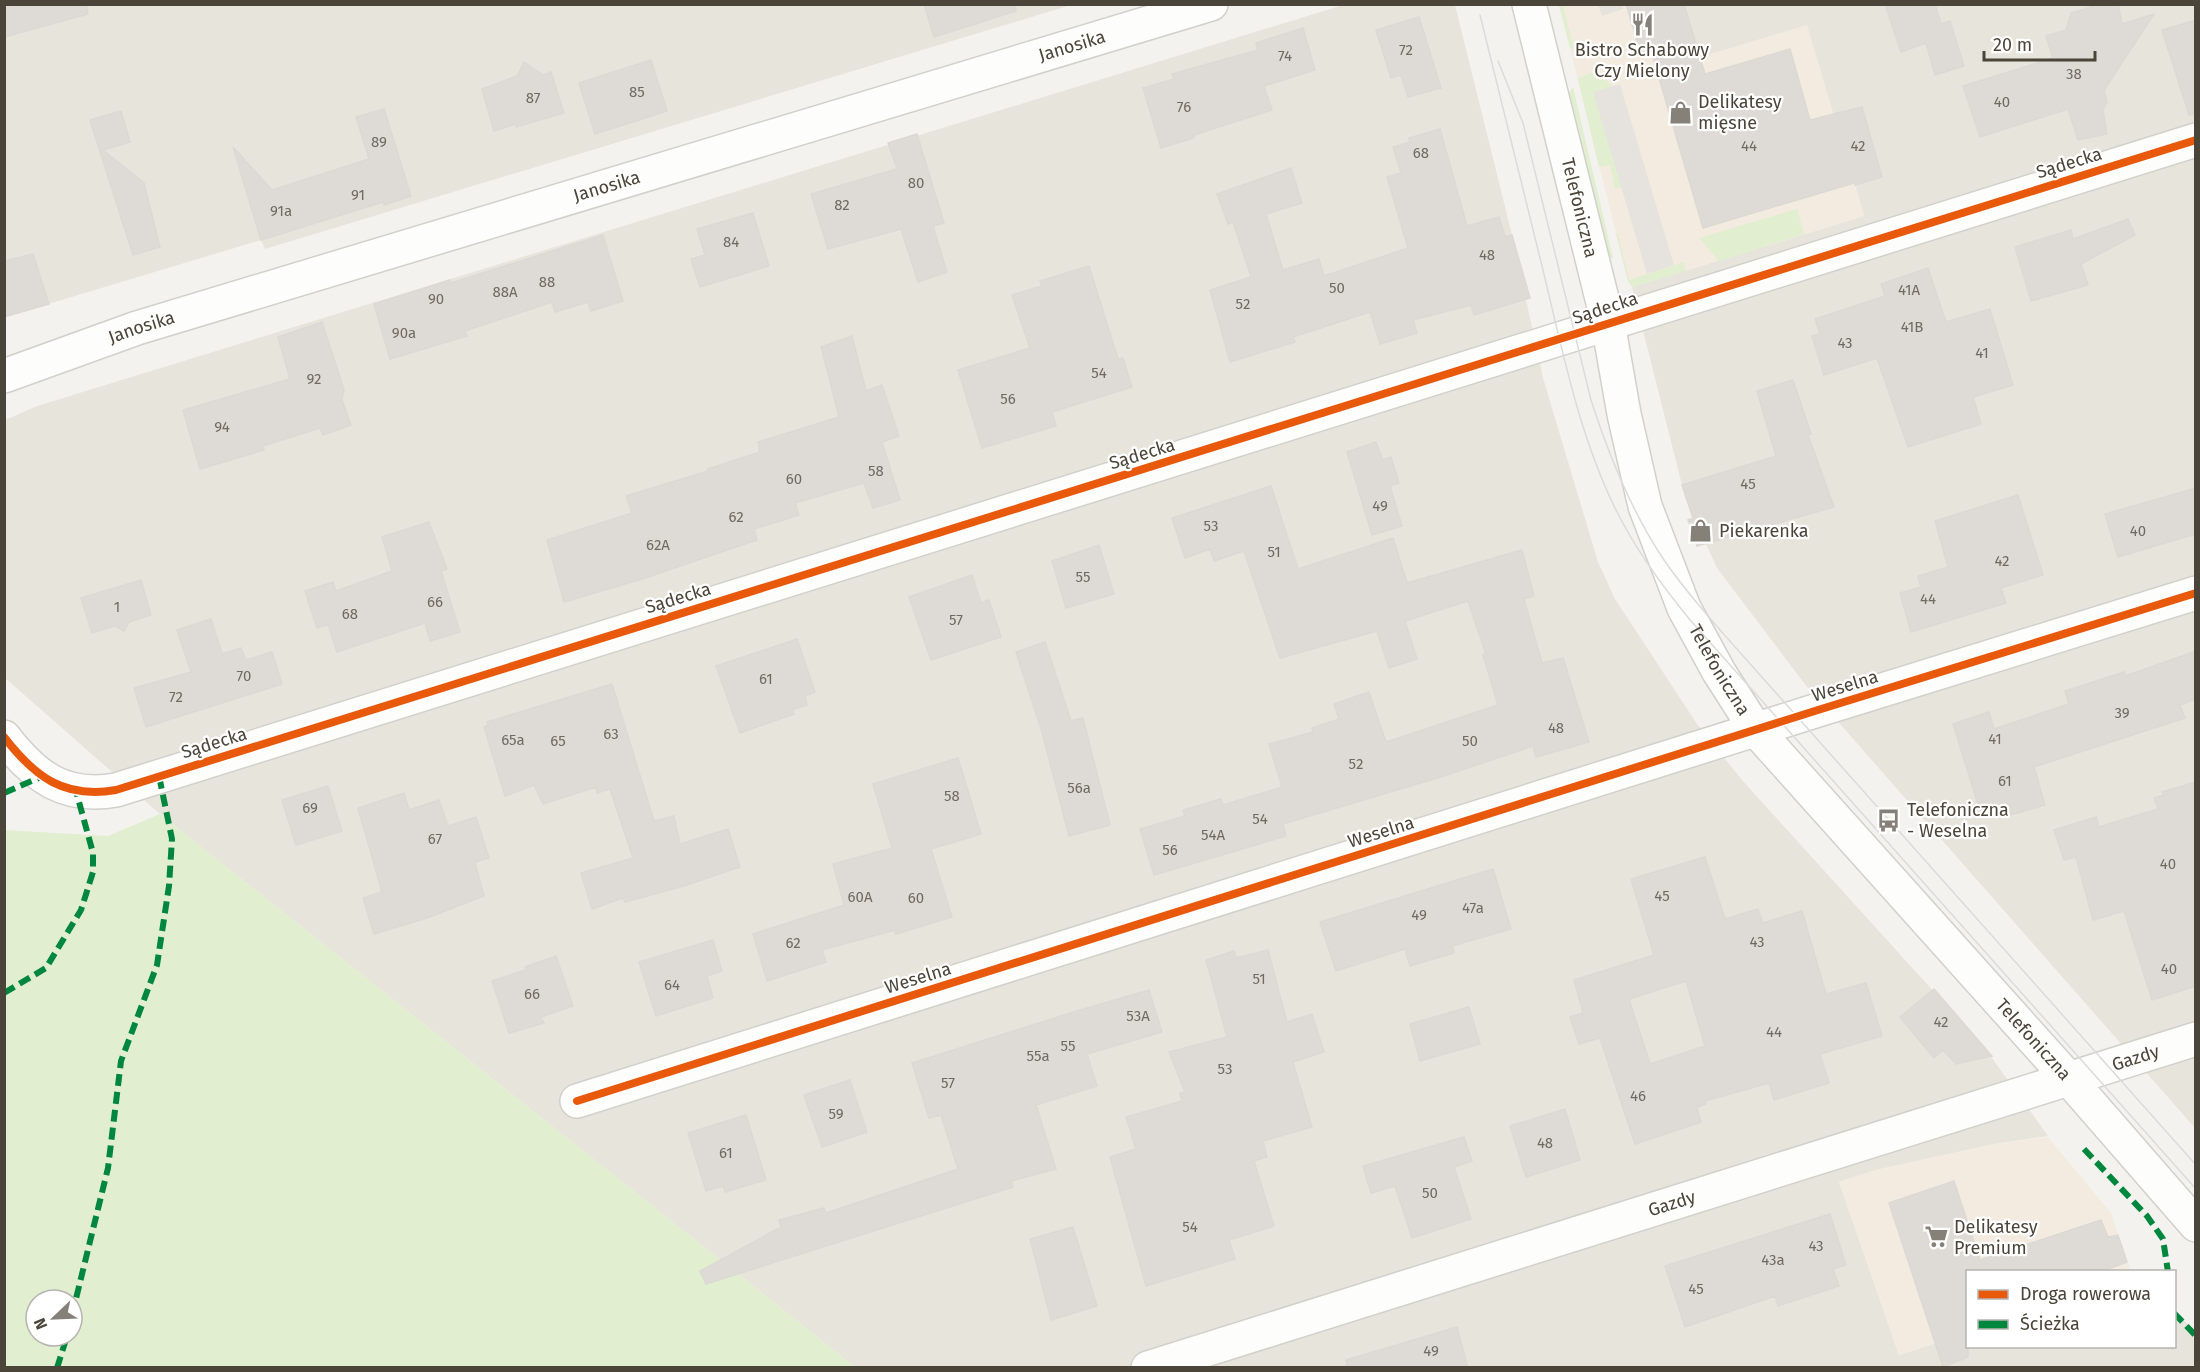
<svg xmlns="http://www.w3.org/2000/svg" width="2200" height="1372" viewBox="0 0 2200 1372" font-family="'Fira Sans',sans-serif">
  <rect width="100%" height="100%" fill="#f4f2ee"/>
  <path fill="#e7e4dc" d="M4 5H1071L265 249 261 240 5 317Z
    M1343 5H1455L1512 235 1543 378 1598 562 1615 599 1697 724 1742 780 1984 1047 2048 1136 1994 1144 1876 1170 1839 1182 1899 1355 1967 1333 1968 1346H2174L2175 1313 2195 1330V1367H855L160 814 5 678V420L37 406Z
    M1684 5H2195V1128L1804 683 1717 568 1706 544 1697 546 1688 520 1693 518 1682 485 1632 287 1864 216 1855 185 1700 57Z"/>
  <path fill="#f3ebdf" d="M1559 5H1684L1700 57 1807 25 1864 216 1632 287 1628 281Z
    M2048 1137 2111 1213 2131 1271 1968 1272 1967 1333 1899 1355 1839 1182 1876 1170 1994 1144Z"/>
  <path fill="#e1eecf" fill-rule="evenodd" d="M1559 5H1563L1574 49 1570 48Z
    M1590 73 1600 75 1612 86 1594 92 1622 187 1615 189 1610 165 1599 167 1578 79Z
    M1573 87 1613 258H1610L1569 93Z
    M1797 209 1804 234 1719 261 1699 238Z
    M1622 233 1618 235 1629 280 1684 262 1686 271 1632 287 1628 281 1616 234Z
    M160 814 855 1367H5L4 830 108 836ZM36 1300H72V1336H36Z"/>
  <path fill="#e6e3df" d="M1598 5H1622L1623 9 1602 16Z
    M1620 84 1674 265 1647 274 1593 92Z"/>
  <path fill="#dedbd6" stroke="#dcd9d4" stroke-width="1.5" fill-rule="evenodd" d="M4 4H86L88 14 4 37Z
    M924 4H1015L1016 11 934 37Z
    M1626 4H1684L1705 74 1790 49 1810 120 1862 107 1882 177 1855 185 1854 183 1703 228 1652 54 1642 57Z
    M1885 4H1935L1941 24 1950 21 1964 66 1935 75 1926 43 1901 52Z
    M2101 4H2118L2122 24 2154 14 2104 90 2107 102 2103 110 2107 134 2078 140 2068 109 1980 137 1963 86 2053 58 2046 36 2066 30 2071 13Z
    M1419 17 1441 88 1408 97 1401 75 1391 78 1376 30Z
    M2196 20V114L2189 115 2162 30Z
    M1303 28 1315 70 1264 86 1272 110 1194 135V138L1161 148 1143 88 1174 79 1172 74 1258 50 1256 43Z
    M651 60 667 111 595 134 579 83Z
    M524 62 543 75 551 72 564 113 516 127V124L494 131 482 89 517 76Z
    M384 109 411 196 384 205 383 202 261 240 233 147 272 190 369 159 356 117Z
    M121 111 130 142 103 150 144 183 160 247 133 255 90 120Z
    M1440 129 1467 226 1499 217 1505 237 1512 235 1530 298 1474 315 1471 305 1413 320 1417 333 1380 344 1370 312 1293 337 1295 342 1230 362 1210 290 1251 277 1233 222 1228 224 1217 194 1291 168 1302 203 1266 214 1283 270 1319 259 1324 276 1408 248 1387 177 1401 173 1393 147 1410 142 1409 138Z
    M917 134 944 223 933 226 947 272 918 282 901 229 828 249 811 194 897 169 888 143Z
    M753 213 769 266 700 287 691 259 705 255 697 229Z
    M2128 219 2135 235 2081 264 2088 285 2031 301 2015 247 2071 230 2073 239Z
    M603 235 623 301 591 311 588 302 555 312 552 302 465 331 467 336 390 359 374 304 450 280 451 283Z
    M33 254 49 304 4 317V261Z
    M1089 266 1118 359 1123 358 1132 387 1052 412 1056 426 982 448 958 370 1030 348 1012 295 1042 286 1040 281Z
    M1928 268 1946 322 1990 309 2013 385 1973 397 1981 424 1908 447 1877 358 1824 375 1812 336 1820 334 1815 319 1885 296 1881 284Z
    M322 322 344 390 342 400 351 425 323 435 320 428 263 446 264 450 200 469 183 410 290 379 278 337Z
    M852 336 866 391 882 385 899 436 882 442 900 500 873 508 864 483 795 503 799 515 754 529 757 540 642 579 564 602 547 540 632 513 626 496 708 471V469L760 452 758 442 839 417 821 347Z
    M1793 380 1811 434 1808 435 1834 507 1697 546 1688 520 1693 518 1682 485 1776 456 1757 391Z
    M1376 442 1383 460 1391 457 1399 483 1390 486 1402 526 1372 535 1347 452Z
    M1271 486 1298 569 1393 538 1407 583 1522 550 1534 596 1524 599 1542 663 1563 658 1589 742 1536 757 1533 746 1444 776 1283 824 1286 836 1154 875 1140 829 1185 816 1183 810 1221 799 1223 805 1282 787 1269 744 1313 732 1312 728 1339 719 1334 704 1369 692 1386 742 1498 705 1483 655 1486 654 1468 601 1405 621 1417 659 1389 668 1377 631 1280 658 1244 551 1214 561 1210 549 1185 558 1172 518Z
    M2196 488V534L2118 557 2105 514Z
    M2018 495 2043 575 2001 588 2006 603 1911 632 1900 593 1921 587 1918 576 1948 567 1935 521Z
    M429 522 447 569 441 571 460 632 430 641 425 623 337 652 328 624 317 628 305 591 333 582 336 591 392 571 382 537Z
    M1099 545 1114 594 1066 608 1052 561Z
    M972 575 981 603 989 600 1001 637 931 660 909 597Z
    M141 580 151 615 129 622 124 631 115 626 92 633 81 598Z
    M211 619 222 654 241 648 246 660 272 652 282 684 146 727 134 688 191 672 177 630Z
    M797 639 815 692 805 696 807 705 792 710 794 714 740 733 716 666Z
    M1045 642 1071 721 1083 718 1110 825 1069 836 1042 732 1016 652Z
    M2196 651V699L2180 705 2185 718 2034 767 2045 805 2003 817 2002 811 1982 817 1953 724 1989 712 1994 729 2069 704 2065 691 2124 672 2125 676Z
    M612 684 654 821 674 816 680 844 728 829 740 867 684 886 625 902 623 898 592 909 581 873 633 858 610 789 597 793 596 787 543 804 534 785 505 796 484 727 488 725 487 722Z
    M958 758 981 834 931 849 952 917 896 934 895 930 822 950 826 962 767 981 753 934 844 905 833 864 892 848 873 784Z
    M2196 782V986L2152 1000 2124 911 2093 920 2076 857 2064 860 2054 830 2096 817 2099 827 2158 809 2154 798 2164 795 2162 792Z
    M328 786 342 831 296 845 282 800Z
    M404 793 409 810 439 800 448 826 476 817 489 858 475 862 484 896 427 918 374 934 363 898 382 892 358 808Z
    M1705 857 1725 919 1758 909 1763 923 1802 911 1826 994 1866 983 1882 1036 1820 1054 1829 1083 1774 1100 1769 1083 1705 1101 1706 1104 1697 1107 1701 1122 1635 1144 1600 1038 1579 1044 1570 1017 1583 1013 1574 980 1654 955 1631 879ZM1686 981 1705 1046 1650 1064 1629 999Z
    M1493 869 1511 929 1452 946 1454 953 1410 966 1405 949 1336 971 1320 922Z
    M713 940 722 971 707 976 713 998 656 1016 639 962Z
    M1268 950 1287 1022 1312 1014 1324 1052 1293 1062 1312 1127 1263 1141 1267 1157 1254 1161 1274 1226 1229 1240 1235 1259 1146 1286 1110 1157 1136 1149 1126 1117 1182 1101 1180 1093 1185 1092 1169 1052 1227 1037 1206 960 1234 951 1236 958Z
    M556 956 573 1006 541 1017 544 1023 509 1033 492 981 526 970 525 967Z
    M1934 989 1992 1056 1956 1064 1943 1050 1934 1058 1900 1017Z
    M1149 990 1162 1032 1087 1054 1097 1086 1036 1105 1056 1169 1011 1181 1013 1187 706 1284 700 1271 781 1227 779 1220 824 1208 826 1213 958 1169 941 1115 929 1118 912 1063 1077 1011Z
    M1469 1007 1480 1044 1420 1061 1410 1024Z
    M850 1080 867 1132 822 1147 804 1095Z
    M1565 1109 1580 1160 1526 1177 1510 1126Z
    M746 1115 766 1180 725 1192 723 1186 706 1191 688 1133Z
    M1464 1137 1472 1161 1454 1167 1471 1219 1412 1238 1395 1186 1371 1193 1363 1166Z
    M1954 1181 1980 1260 2101 1220 2108 1237 2118 1235 2127 1262 2100 1272H1968V1357L1943 1367 1889 1203Z
    M1830 1214 1846 1265 1833 1269 1839 1286 1778 1306 1775 1296 1685 1327 1665 1266Z
    M1073 1227 1097 1306 1051 1320 1030 1239Z
    M1457 1327 1468 1368H1347L1346 1360Z"/>
  <g fill="none" stroke-linecap="round" stroke-linejoin="round">
    <defs>
      <g id="minor">
        <path d="M4 737C35 777 64 799 116 790L2196 140"/>
        <path d="M577 1101 1818 710 2196 593"/>
        <path id="s1" d="M1148 1368 2196 1039"/>
      </g>
      <g id="tertiary">
        <path id="s2" d="M1529 4 1608 323 1624 414 1645 506 1684 608 1719 672 1756 730 2068 1078 2196 1225"/>
        <path id="s3" d="M4 376 137 328 1211 4"/>
      </g>
    </defs>
    <use href="#minor" stroke="#d2d0cb" stroke-width="36"/>
    <use href="#tertiary" stroke="#d2d0cb" stroke-width="36"/>
    <use href="#minor" stroke="#fdfdfc" stroke-width="33"/>
    <use href="#tertiary" stroke="#fdfdfc" stroke-width="33"/>
    <path stroke="#dbdbda" stroke-width="1.5" d="M1480 15C1501 98 1521 182 1542 266 1562 348 1578 432 1615 508 1635 549 1662 586 1691 621L2196 1189
      M1498 61 1523 123 1591 400C1609 456 1631 511 1664 560 1683 588 1706 614 1728 639L2196 1165"/>
    <path stroke="#00873e" stroke-width="6" stroke-dasharray="12 6" stroke-linecap="butt" d="M4 793 41 777
      M4 993 46 968 81 910 93 872V853L76 791
      M2084 1149 2147 1216 2163 1239 2168 1272
      M2174 1313 2196 1336
      M72 1315 108 1168 121 1061 157 965 169 886 172 839 159 776
      M57 1368 67 1336"/>
    <defs>
      <path id="cycleway" d="M4 737C35 777 64 799 116 790L2196 140
        M577 1101 1818 710 2196 593"/>
    </defs>
    <use href="#cycleway" stroke="#fff" stroke-width="11"/>
    <use href="#cycleway" stroke="#e8590c" stroke-width="8"/>
  </g>
  <defs>
    <symbol id="restaurant-bare" viewBox="-9 -9 18 18"><path d="M-5-6h1v4h1v-4h1v4h1v-4h1v5L-1.5 .5V6h-2V.5L-5-1ZM5-6V6H3V1.5H1.5Q1.5-4 5-6Z" fill="#868178" stroke="#fff" stroke-width="2.5" paint-order="stroke"/></symbol>
    <symbol id="shop-bare" viewBox="-9 -9 18 18"><path d="M-5-2.5h2.3a2.7 3.5 0 0 1 5.4 0H5L5.5 6h-11ZM-1.5-2.5h3a1.5 2.3 0 0 0-3 0Z" fill="#868178" stroke="#fff" stroke-width="2.5" paint-order="stroke"/></symbol>
    <symbol id="bus-bare" viewBox="-9 -9 18 18"><path d="M-5-6H5V4H4V6H2V4H-2V6H-4V4H-5ZM-3.5-4V0h7V-4ZM-3.5 1.2v1.5H-2V1.2ZM2 1.2v1.5H3.5V1.2Z" fill="#868178" stroke="#fff" stroke-width="2.5" paint-order="stroke"/></symbol>
    <symbol id="supermarket-bare" viewBox="-9 -9 18 18"><path d="M-6-5.5h2.5l.6 2H6L4.5 2H-2.5L-4.4-4H-6ZM-1.5 3.2a1.3 1.3 0 1 0 .1 0ZM3 3.2a1.3 1.3 0 1 0 .1 0Z" fill="#868178" stroke="#fff" stroke-width="2.5" paint-order="stroke"/></symbol>
  </defs>
  <g fill-rule="evenodd">
    <use href="#restaurant-bare" x="1626" y="8" width="33" height="33"/>
    <use href="#shop-bare" x="1664" y="96" width="33" height="33"/>
    <use href="#shop-bare" x="1684" y="514" width="33" height="33"/>
    <use href="#bus-bare" x="1872" y="804" width="33" height="33"/>
    <use href="#supermarket-bare" x="1920" y="1220" width="33" height="33"/>
  </g>
  <g text-anchor="middle" stroke-width="4.5" stroke-linejoin="round" paint-order="stroke">
    <g font-size="15" fill="#706a61">
      <text x="1406" y="55">72</text>
      <text x="1285" y="61">74</text>
      <text x="2074" y="79">38</text>
      <text x="637" y="97">85</text>
      <text x="533" y="103">87</text>
      <text x="2002" y="107">40</text>
      <text x="1184" y="112">76</text>
      <text x="379" y="147">89</text>
      <text x="1749" y="151">44</text>
      <text x="1858" y="151">42</text>
      <text x="1421" y="158">68</text>
      <text x="916" y="188">80</text>
      <text x="358" y="200">91</text>
      <text x="842" y="210">82</text>
      <text x="281" y="216">91a</text>
      <text x="731" y="247">84</text>
      <text x="1487" y="260">48</text>
      <text x="547" y="287">88</text>
      <text x="1337" y="293">50</text>
      <text x="1909" y="295">41A</text>
      <text x="505" y="297">88A</text>
      <text x="436" y="304">90</text>
      <text x="1243" y="309">52</text>
      <text x="1912" y="332">41B</text>
      <text x="404" y="338">90a</text>
      <text x="1845" y="348">43</text>
      <text x="1982" y="358">41</text>
      <text x="1099" y="378">54</text>
      <text x="314" y="384">92</text>
      <text x="1008" y="404">56</text>
      <text x="222" y="432">94</text>
      <text x="876" y="476">58</text>
      <text x="794" y="484">60</text>
      <text x="1748" y="489">45</text>
      <text x="1380" y="511">49</text>
      <text x="736" y="522">62</text>
      <text x="1211" y="531">53</text>
      <text x="2138" y="536">40</text>
      <text x="658" y="550">62A</text>
      <text x="1274" y="557">51</text>
      <text x="2002" y="566">42</text>
      <text x="1083" y="582">55</text>
      <text x="1928" y="604">44</text>
      <text x="435" y="607">66</text>
      <text x="117" y="612">1</text>
      <text x="350" y="619">68</text>
      <text x="956" y="625">57</text>
      <text x="244" y="681">70</text>
      <text x="766" y="684">61</text>
      <text x="176" y="702">72</text>
      <text x="2122" y="718">39</text>
      <text x="1556" y="733">48</text>
      <text x="611" y="739">63</text>
      <text x="1995" y="744">41</text>
      <text x="513" y="745">65a</text>
      <text x="558" y="746">65</text>
      <text x="1470" y="746">50</text>
      <text x="1356" y="769">52</text>
      <text x="2005" y="786">61</text>
      <text x="1079" y="793">56a</text>
      <text x="952" y="801">58</text>
      <text x="310" y="813">69</text>
      <text x="1260" y="824">54</text>
      <text x="1213" y="840">54A</text>
      <text x="435" y="844">67</text>
      <text x="1170" y="855">56</text>
      <text x="2168" y="869">40</text>
      <text x="1662" y="901">45</text>
      <text x="860" y="902">60A</text>
      <text x="916" y="903">60</text>
      <text x="1473" y="913">47a</text>
      <text x="1419" y="920">49</text>
      <text x="1757" y="947">43</text>
      <text x="793" y="948">62</text>
      <text x="2169" y="974">40</text>
      <text x="1259" y="984">51</text>
      <text x="672" y="990">64</text>
      <text x="532" y="999">66</text>
      <text x="1138" y="1021">53A</text>
      <text x="1941" y="1027">42</text>
      <text x="1774" y="1037">44</text>
      <text x="1068" y="1051">55</text>
      <text x="1038" y="1061">55a</text>
      <text x="1225" y="1074">53</text>
      <text x="948" y="1088">57</text>
      <text x="1638" y="1101">46</text>
      <text x="836" y="1119">59</text>
      <text x="1545" y="1148">48</text>
      <text x="726" y="1158">61</text>
      <text x="1430" y="1198">50</text>
      <text x="1190" y="1232">54</text>
      <text x="1816" y="1251">43</text>
      <text x="1773" y="1265">43a</text>
      <text x="1696" y="1294">45</text>
      <text x="1431" y="1356">49</text>
    </g>
    <g font-size="18" fill="#4b4439" stroke="#fff">
      <text dy="6" stroke="none"><textPath href="#s3" startOffset="1118">Janosika</textPath></text>
      <text transform="translate(2069 163) rotate(-17)" y="6">Sądecka</text>
      <text dy="6" stroke="none"><textPath href="#s3" startOffset="632">Janosika</textPath></text>
      <text dy="6" stroke="none"><textPath href="#s2" startOffset="210">Telefoniczna</textPath></text>
      <text transform="translate(1605 308) rotate(-18)" y="6">Sądecka</text>
      <text dy="6" stroke="none"><textPath href="#s3" startOffset="146">Janosika</textPath></text>
      <text transform="translate(1142 454) rotate(-17)" y="6">Sądecka</text>
      <text transform="translate(678 598) rotate(-17)" y="6">Sądecka</text>
      <text dy="6" stroke="none"><textPath href="#s2" startOffset="696">Telefoniczna</textPath></text>
      <text transform="translate(1845 686) rotate(-17)" y="6">Weselna</text>
      <text transform="translate(214 743) rotate(-17)" y="6">Sądecka</text>
      <text transform="translate(1381 832) rotate(-17)" y="6">Weselna</text>
      <text transform="translate(918 978) rotate(-17)" y="6">Weselna</text>
      <text dy="6" stroke="none"><textPath href="#s2" startOffset="1182">Telefoniczna</textPath></text>
      <text dy="6" stroke="none"><textPath href="#s1" startOffset="1035">Gazdy</textPath></text>
      <text dy="6" stroke="none"><textPath href="#s1" startOffset="549">Gazdy</textPath></text>
    </g>
    <g font-size="18" fill="#4b4439" stroke="#fff" text-anchor="start">
      <text x="1642" y="56" text-anchor="middle">Bistro Schabowy<tspan x="1642" dy="21">Czy Mielony</tspan></text>
      <text x="1698" y="108">Delikatesy<tspan x="1698" dy="21">mięsne</tspan></text>
      <text x="1719" y="537">Piekarenka</text>
      <text x="1907" y="816">Telefoniczna<tspan x="1907" dy="21">- Weselna</tspan></text>
      <text x="1954" y="1233">Delikatesy<tspan x="1954" dy="21">Premium</tspan></text>
    </g>
  </g>
  <rect width="2200" height="1372" fill="none" stroke="#4b4439" stroke-width="12"/>
  <rect x="1966" y="1270" width="210" height="78" fill="#ffffff" stroke="#b7b4b0" stroke-width="1.5"/>
  <rect x="1978" y="1290" width="30" height="9" fill="#e8590c" stroke="#b7b4b0" stroke-width="1.5"/>
  <text x="2020" y="1300" font-size="18" fill="#4b4439">Droga rowerowa</text>
  <rect x="1978" y="1320" width="30" height="9" fill="#00873e" stroke="#b7b4b0" stroke-width="1.5"/>
  <text x="2020" y="1330" font-size="18" fill="#4b4439">Ścieżka</text>
  <g transform="translate(54 1318) rotate(247)"><circle r="28" fill="#ffffff" stroke="#b7b4b0" stroke-width="1.5"/>
  <path d="M0-4.5L10 22L0 15L-10 22Z" fill="#868178"/>
  <text y="-9" font-size="16" font-weight="bold" text-anchor="middle" fill="#4b4439">N</text>
  </g>
  <path d="M1984 51v9h111v-9" fill="none" stroke="#4b4439" stroke-width="3"/>
  <text x="1993" y="51" font-size="18" fill="#4b4439" stroke="#ffffff" stroke-width="4.5" paint-order="stroke">20 m</text>
</svg>
